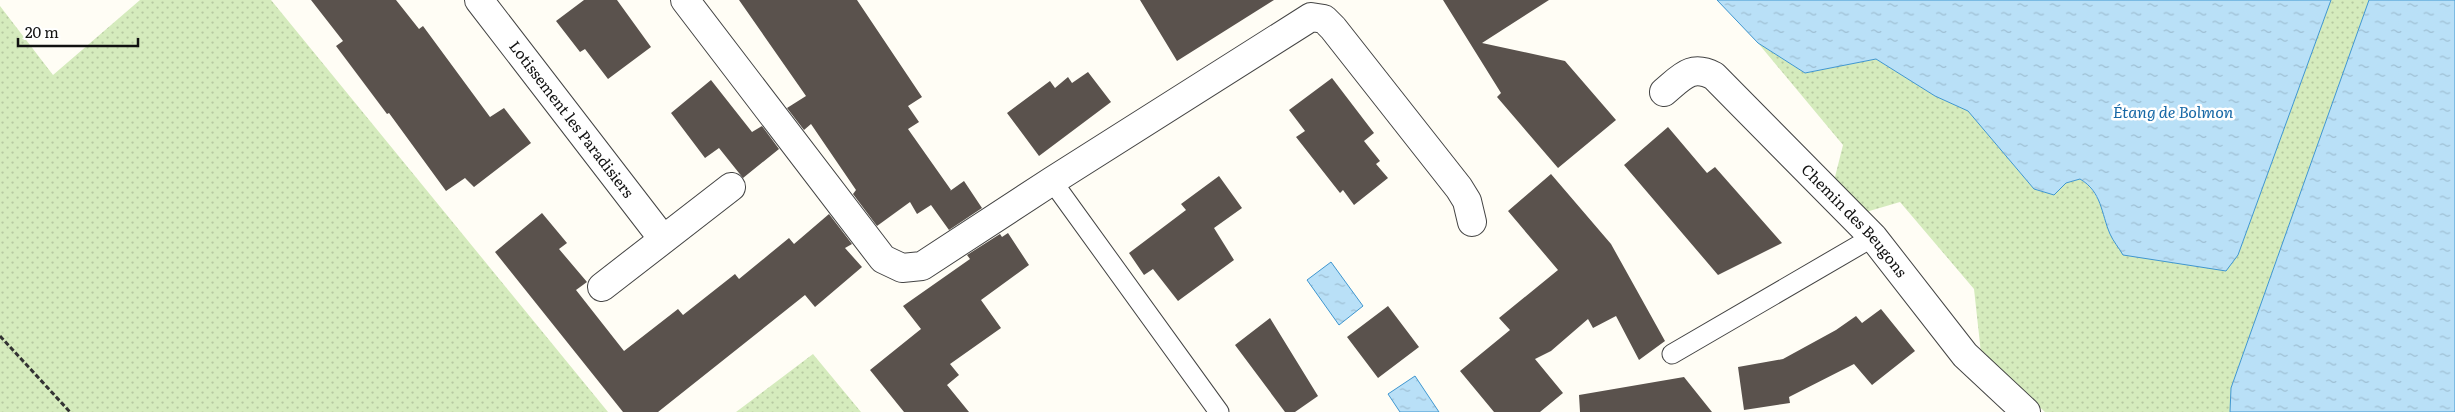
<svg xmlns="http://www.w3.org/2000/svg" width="2455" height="412" viewBox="0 0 2455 412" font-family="Literata,serif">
  <defs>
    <pattern id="grass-dots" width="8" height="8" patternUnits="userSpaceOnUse" patternTransform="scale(1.25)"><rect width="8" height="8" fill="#d5ebbd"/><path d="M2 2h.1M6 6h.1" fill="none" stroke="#b6c8a1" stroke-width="1.8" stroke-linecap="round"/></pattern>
    <pattern id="water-ripples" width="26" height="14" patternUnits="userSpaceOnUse" patternTransform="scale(1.25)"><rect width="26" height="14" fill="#b9e0f7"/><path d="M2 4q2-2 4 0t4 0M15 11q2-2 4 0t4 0" fill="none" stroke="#9ebfd3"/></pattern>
  </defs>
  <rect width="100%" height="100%" fill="#fffdf5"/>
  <path fill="url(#grass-dots)" d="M140 0H271L608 412H0V6L53 75Z
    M2331 0H2369L2231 388 2230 412H2045L1981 353 1974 289 1900 202 1866 212 1834 181 1843 145 1758 43 1805 73 1876 59 1935 96 1968 111 2034 189 2054 195 2066 183 2080 179C2100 192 2104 214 2110 235L2238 255Z
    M813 354 861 412H736Z"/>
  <path fill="url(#water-ripples)" stroke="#3f96cf" d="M1717 0H2331L2238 255 2226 271 2123 255C2119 248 2113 241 2110 234 2101 213 2102 192 2080 179L2066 183 2054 195 2034 189 1968 111 1935 96 1876 59 1805 73 1758 43Z
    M2369 0H2455V412H2230L2231 388Z
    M1331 262 1363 306 1339 325 1307 280Z
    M1415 376 1439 412H1400L1388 394Z"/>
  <path fill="#5a524d" d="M311 0H396L419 29 423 26 490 117 504 108 531 143 474 187 465 178 446 191 389 113 387 114 336 46 343 41Z
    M584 0H617L651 47 608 79 585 49 580 52 556 21Z
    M739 0H857L922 97 908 106 919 122 908 129 951 190 950 191 964 181 982 208 949 230 931 205 917 214 910 202 877 226 853 194 856 190 811 124 804 130 787 108 806 96Z
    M1140 0H1274L1177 61Z
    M1443 0H1549L1482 43 1565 61 1616 120 1558 168 1497 97 1501 93Z
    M1088 72 1111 102 1039 156 1007 113 1050 81 1055 88 1068 77 1072 83Z
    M1332 78 1374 133 1364 141 1380 161 1376 164 1388 178 1354 205 1343 190 1340 193 1296 137 1305 131 1289 110Z
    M711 80 752 132 762 126 779 149 743 178 719 148 705 158 671 113Z
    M1668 127 1707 173 1715 167 1782 243 1718 275 1624 165Z
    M1551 174 1611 244 1665 341 1639 360 1616 316 1593 328 1588 319 1551 351 1535 359 1563 393 1540 412H1494L1460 371 1510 330 1499 318 1558 270 1508 211Z
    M1219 176 1242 208 1214 228 1234 260 1178 301 1153 269 1144 275 1129 253 1186 210 1181 204Z
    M542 213 567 243 559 249 587 282 576 290 624 351 678 309 683 315 735 274 739 279 789 238 794 244 829 214 852 244 845 248 862 267 815 307 805 295 658 412H623L495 252Z
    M1008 233 1029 265 981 300 1001 328 950 364 959 375 947 385 969 412H904L870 370 921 329 903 306 970 259 967 255 1000 234 1002 237Z
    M1388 306 1419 347 1378 378 1347 337Z
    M1881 309 1915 351 1872 385 1854 364 1789 397 1790 403 1744 410 1738 367 1783 359 1836 330 1856 316 1862 323Z
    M1270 318 1318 396 1295 412H1285L1235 345Z
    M1684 377 1712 412H1580L1579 395Z"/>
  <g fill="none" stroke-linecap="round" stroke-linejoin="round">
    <defs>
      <path id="lane" d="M1052 181 1219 412
        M1672 354 1873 237"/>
      <g id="street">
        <path id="s1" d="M479 0 663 239"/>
        <path d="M685 0 883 259 902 268 922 266 1052 181 1311 17 1324 19 1333 28 1459 188 1467 201 1472 222"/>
        <path id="s2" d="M1664 92C1682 77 1691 64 1714 76L1873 237 1965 355 2026 412"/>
        <path d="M602 287 731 187"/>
      </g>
    </defs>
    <use href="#lane" stroke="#444" stroke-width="21"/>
    <use href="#street" stroke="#444" stroke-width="30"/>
    <path stroke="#333" stroke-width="3" stroke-dasharray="5 2.5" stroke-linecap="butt" d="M0 336 70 412"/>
    <use href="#lane" stroke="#fff" stroke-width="19"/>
    <use href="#street" stroke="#fff" stroke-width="28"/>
  </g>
  <g text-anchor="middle" stroke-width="5" stroke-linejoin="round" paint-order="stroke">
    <g font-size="15" fill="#111" stroke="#fff">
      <text dy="5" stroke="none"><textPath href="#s1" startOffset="151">Lotissement les Paradisiers</textPath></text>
      <text dy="5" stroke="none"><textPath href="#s2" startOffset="259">Chemin des Beugons</textPath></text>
    </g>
    <g font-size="16" font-style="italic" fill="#1768a6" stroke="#fff">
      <text x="2173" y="118">Étang de Bolmon</text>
    </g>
  </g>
  <path d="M18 38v8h120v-8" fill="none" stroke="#111111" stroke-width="2.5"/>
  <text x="25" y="38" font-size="15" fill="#111111" stroke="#ffffff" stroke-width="4" paint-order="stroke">20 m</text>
</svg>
